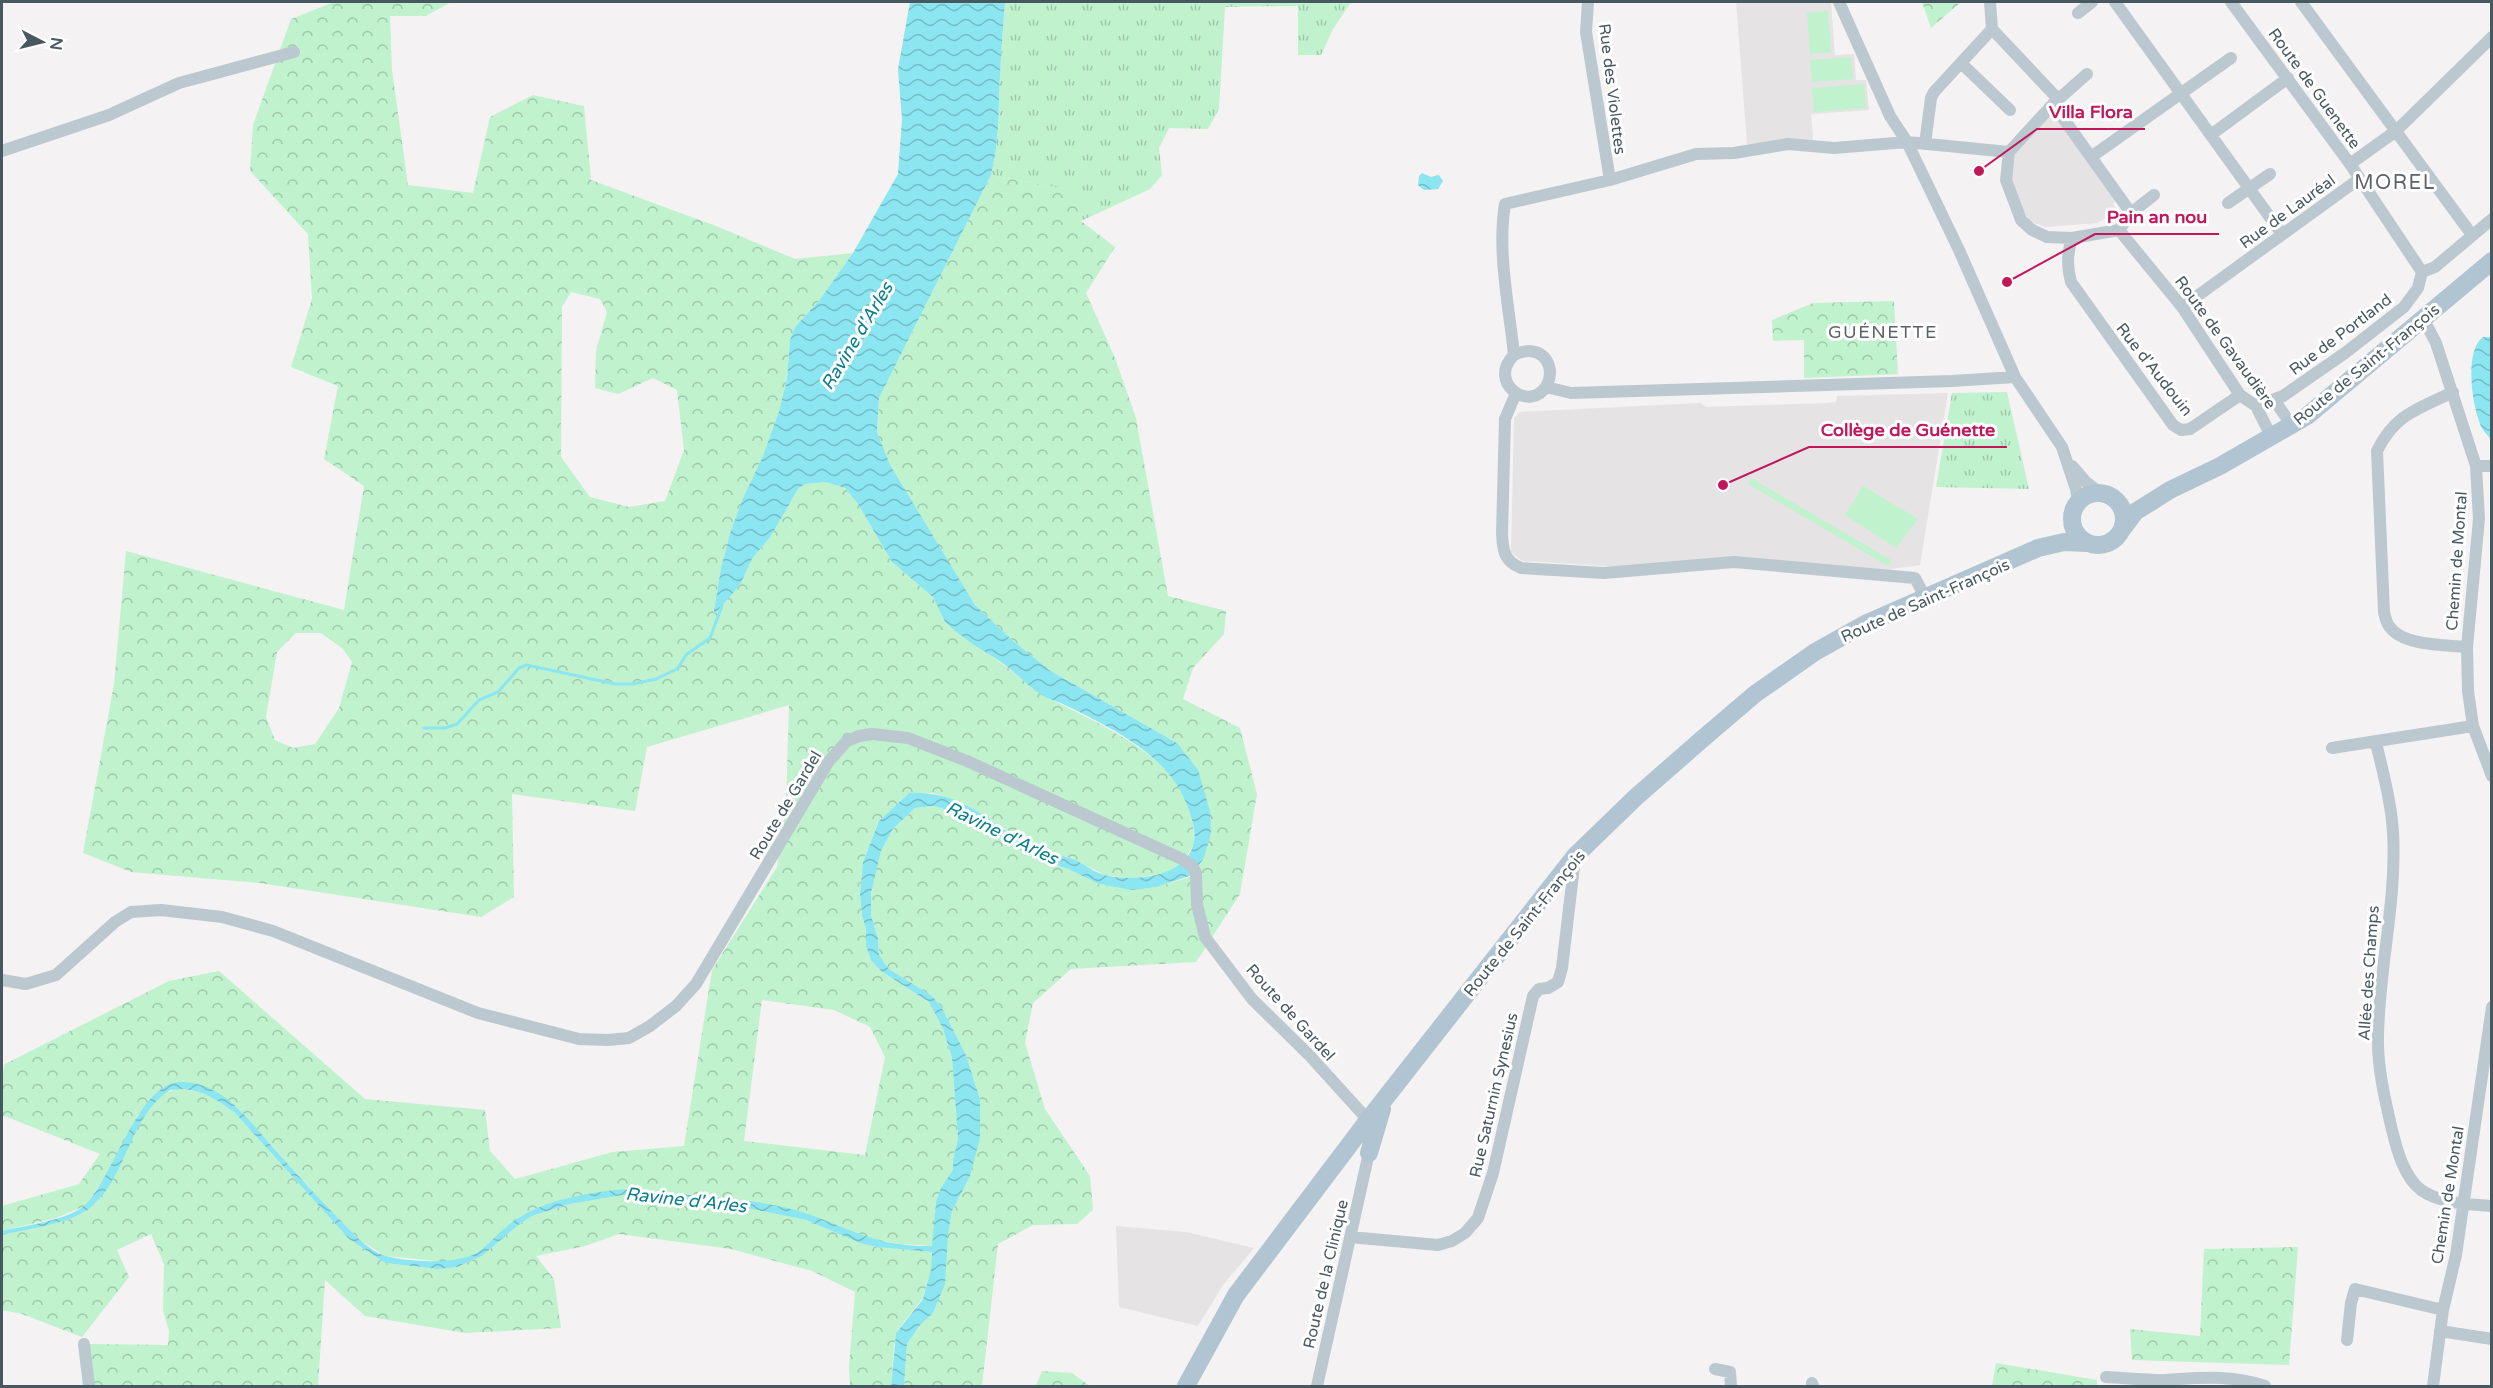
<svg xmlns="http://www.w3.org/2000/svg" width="2493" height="1388" viewBox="0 0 2493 1388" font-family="'Varela Round',sans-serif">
  <defs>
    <pattern id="grass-tufts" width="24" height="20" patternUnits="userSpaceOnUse" patternTransform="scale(1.5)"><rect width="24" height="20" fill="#c0f2ce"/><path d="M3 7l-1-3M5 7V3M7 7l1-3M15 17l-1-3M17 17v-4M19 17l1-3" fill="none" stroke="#9ec7ab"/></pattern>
    <pattern id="forest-crowns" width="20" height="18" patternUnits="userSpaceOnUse" patternTransform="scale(1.5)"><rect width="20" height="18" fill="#c0f2ce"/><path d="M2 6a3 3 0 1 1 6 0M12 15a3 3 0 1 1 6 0" fill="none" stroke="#9ec7ab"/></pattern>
    <pattern id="water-waves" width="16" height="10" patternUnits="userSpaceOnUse" patternTransform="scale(1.5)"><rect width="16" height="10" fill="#8be6f1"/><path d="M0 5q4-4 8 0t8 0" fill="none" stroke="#74bdc7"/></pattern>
  </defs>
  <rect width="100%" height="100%" fill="#f4f2f2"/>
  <path fill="#e5e3e4" d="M1736 2H1831L1835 55 1854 54 1856 80H1866L1869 110 1811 114 1813 141 1747 144Z
    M2054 111 2118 199 2113 203 2117 212 2097 223 2046 227 2031 222 2020 207 2011 177 2016 151Z
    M1948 393 1920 565 1885 570 1734 559 1622 567 1522 561 1511 552 1514 418 1520 412 1701 403 1706 407 1828 403 1836 402 1837 396Z
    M1116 1226 1186 1232 1254 1248 1223 1285 1198 1326 1119 1307Z"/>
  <path fill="url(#grass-tufts)" d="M1005 2H1351L1333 29 1321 55H1298V6L1225 7 1219 109 1208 129 1169 128 1159 148 1162 175 1150 189 1081 221 1074 191 991 175C1000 138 998 114 1000 77 1001 52 1003 27 1005 2Z
    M2007 392 2029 489 1936 487 1952 393Z"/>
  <path fill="url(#forest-crowns)" fill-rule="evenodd" d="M334 2H451L426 16H390L392 70 408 185 473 193 490 117 533 95 584 106 591 180 716 226 795 259 853 253 818 302 795 327 790 340 787 379 779 411 763 456 743 498 731 530 721 568 713 615 740 585 752 559 771 536 798 489 805 484 825 482 845 488 858 504 892 562 933 597 945 622 953 629 1008 668 1039 693 1100 724 1134 744 1154 759 1170 773 1182 793 1193 818 1194 844 1183 862 1168 872 1133 879 1105 875 1070 858 1034 847 965 804 933 793H909L879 821 863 862 860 894 862 916 866 928V946L871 960 881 971 929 1002 943 1029 952 1058 958 1139 953 1159V1170L936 1202 933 1246 900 1244 868 1238 796 1211 712 1196 644 1191 597 1193 538 1208 519 1217 477 1253 462 1260 448 1262 385 1256 360 1240 327 1207 239 1109 207 1088 179 1082 159 1090 137 1116 110 1170 85 1206 56 1218 2 1231V1206L79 1184 100 1154 2 1115V1074L5 1064 169 981 219 971 365 1099 485 1110 490 1151 515 1179 613 1152 684 1146 712 970 777 867 786 806 789 705 647 747 635 811 512 794 514 897 481 917 260 883 131 872 83 853 114 684 126 551 344 610 364 486 324 459 338 386 291 367 312 299 308 234 250 171 253 125 291 19ZM571 292 600 299 607 312 596 351 595 388 618 394 653 378 677 390 684 450 665 501 629 507 590 497 561 457 562 307ZM296 633H321L343 649 352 662 339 708 315 744 293 748 275 740 266 717 277 652ZM762 1000 834 1010 870 1027 885 1057 865 1155 744 1141Z
    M1922 2H1961L1931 28Z
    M991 175 1075 191 1081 221 1115 247 1086 293 1115 358 1136 418 1168 596 1226 611 1224 634 1193 668 1183 699 1240 728 1257 794 1240 894 1196 962 1071 969 1033 1003 1025 1043 1045 1109 1090 1176 1093 1210 1077 1224 1033 1225 998 1244 982 1386H904L907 1344 920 1325 933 1313 952 1211 970 1176 980 1099 966 1055 941 1006 932 996 889 969 879 955 878 939 871 915 870 905 873 880 881 851 893 829 915 808 933 806 941 808 966 818 1035 858 1068 869 1099 884 1127 889 1157 887 1180 880 1192 876 1204 858 1177 743 1049 670 1011 639 975 605 889 465 877 432 879 398Z
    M1894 301 1898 374 1804 378V340L1773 341 1772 320 1813 303Z
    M178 1089 205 1092 234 1112 349 1239 385 1263 439 1269 457 1267 482 1256 517 1226 532 1216 570 1204 623 1195 727 1204 806 1220 860 1243 876 1247 932 1252 931 1269 923 1298 898 1329 894 1345 891 1386H850L849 1366 855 1292 812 1271 731 1249 619 1234 585 1246 536 1256 554 1279 561 1328 465 1333 365 1316 325 1280 318 1386H94L89 1344 168 1345 169 1331 163 1310 164 1264 151 1234 117 1250 129 1277 82 1337 22 1314 2 1310V1235C25 1229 71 1224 90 1208 121 1181 138 1093 178 1089Z
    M2298 1247 2289 1365 2132 1360 2130 1329 2200 1336 2204 1249Z
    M1996 1363 2097 1380V1386H1992Z
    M1042 1371 1072 1373 1090 1386H1036Z"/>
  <path fill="#c0f2ce" d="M1828 11 1831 52 1810 54 1807 13Z
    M1851 57 1853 79 1812 82 1810 60Z
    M1864 84 1866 108 1814 112 1812 88Z
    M1751 478 1891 560 1888 566 1748 484Z
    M1863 486 1918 519 1896 548 1845 515Z"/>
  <path fill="url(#water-waves)" d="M910 2H1005C1003 27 1001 52 1000 77 998 114 1000 138 991 175L879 398 877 432 890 465 975 605 1011 639 1049 670 1177 743 1198 770 1210 811 1211 833 1204 858 1192 875 1157 887 1131 890 1099 884 1068 869 1035 858 966 818 941 808 933 806 915 808 893 829 881 851 871 893V915L878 939 879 955 889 969 932 996 941 1006 966 1055 980 1099V1138L970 1176 952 1211 948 1234 945 1284 933 1313 920 1325 907 1344 904 1386H891L896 1333 923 1299 931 1269 932 1252 876 1247 860 1243 806 1220 727 1204 623 1195 570 1204 532 1216 517 1226 482 1256 457 1267 439 1269 385 1263 349 1239 234 1112C213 1097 197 1086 170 1090 128 1117 128 1177 90 1208 70 1224 27 1229 2 1235V1231C23 1226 69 1220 85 1205 114 1177 138 1083 180 1082 225 1081 252 1125 279 1154 300 1177 321 1201 343 1223 355 1235 369 1251 386 1256 407 1262 460 1265 478 1252 492 1242 504 1226 520 1217 547 1200 584 1194 615 1190 632 1188 652 1192 670 1193 714 1197 769 1200 811 1215 856 1232 882 1247 932 1246L936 1202 941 1188 953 1170V1160L958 1139 952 1058 943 1029 929 1002 881 971 871 960 866 946V928L862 916 860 894 863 862 879 821 909 793C928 792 948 796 966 805 986 815 1003 830 1023 841 1038 850 1054 853 1070 858 1079 861 1086 866 1094 871 1116 882 1161 880 1180 864 1203 846 1194 821 1184 798 1164 753 1108 726 1065 705 1057 701 1048 699 1040 694 1028 686 1017 674 1005 665 988 653 969 643 953 629L945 622 933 597 892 562 858 504 845 488 825 482 805 484 798 489 771 536 752 559 740 585 713 616 721 568 731 530 743 498 763 456 779 411 787 379 790 340 795 327 818 302 853 253 898 174 902 119 898 69Z
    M1422 173 1431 177 1439 175 1443 181 1438 189 1424 190 1418 185 1419 176Z
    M2483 337H2491V440C2488 435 2482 430 2480 424 2472 404 2464 351 2483 337Z"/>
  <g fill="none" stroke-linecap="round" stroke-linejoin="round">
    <path stroke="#8be6f1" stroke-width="3" d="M424 728H445L457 724 479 700 498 692 519 668 527 665 615 684H632L656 679 677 669 687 654 710 638 722 606"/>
    <path stroke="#bcc8cf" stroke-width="12" d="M1588 2 1586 32 1610 180
      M1839 2 1890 116 1907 142 1959 250 2015 377 2062 447 2076 489 2078 502
      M1990 2 1992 29 2058 99
      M2115 2 2282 234
      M2231 2 2350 164 2422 272 2418 288 2404 307 2345 353 2283 396 2256 406
      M2301 2 2472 235
      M2078 13 2092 2
      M1961 63 2010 110
      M2087 74 2053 104 2009 152 2006 180 2021 220 2032 230 2047 237 2072 238 2119 230
      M2053 104 2131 213
      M2212 134 2288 78
      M1925 144 1931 98 1934 92 1992 29
      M2 151 109 115 179 83 294 52
      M2091 157 2231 58
      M2350 164 2396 131 2492 37
      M2228 203 2270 174
      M2119 230 2182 307 2240 395 2256 406 2272 438
      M2119 230 2131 213 2154 195
      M2072 238C2067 254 2067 266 2071 282L2173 425 2181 430 2190 429 2240 395
      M2422 272 2435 267 2492 219
      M2182 307 2359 179
      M2423 318 2436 343 2476 466 2479 519 2467 647 2468 691 2473 726 2492 776
      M1514 355C1527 348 1544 350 1549 366 1551 373 1550 379 1547 385 1531 414 1486 383 1514 355 1509 306 1497 252 1505 204L1610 180 1696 154 1734 153 1788 144 1834 148 1907 142 2009 152
      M1546 387 1571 393 1952 381 2015 377
      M2453 392C2418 409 2395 414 2377 451L2384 612C2385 616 2386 622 2389 626 2402 646 2445 645 2467 647
      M1516 393 1505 419 1502 534C1503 551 1504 561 1521 568L1604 573 1734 562 1915 578 1925 597
      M2275 401 2292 426
      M2072 466 2086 482 2100 493
      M2476 466H2492
      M2376 743C2383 772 2391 802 2393 832 2397 900 2379 968 2378 1036 2377 1066 2385 1100 2392 1130 2397 1150 2404 1177 2421 1190 2441 1204 2469 1204 2492 1206
      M2332 748 2473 726
      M2 980 26 984 56 975 115 922 131 912 161 910 222 917 273 931 478 1013 579 1039 608 1040 629 1038 650 1026 676 1006 696 984 829 761 847 741 859 736 872 734 908 738 967 761 1182 859 1192 866 1196 873 1197 904 1205 937 1252 999 1310 1056 1368 1120
      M1350 1237 1438 1245 1452 1241 1465 1233 1478 1218 1493 1173 1533 996 1539 989 1548 988 1558 982 1562 968 1575 858
      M2440 1331 2492 1339
      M2347 1340 2351 1303 2355 1289 2443 1310
      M84 1344 89 1386
      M1715 1369 1730 1372 1731 1386
      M2106 1377C2125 1378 2144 1380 2163 1380 2199 1378 2231 1374 2265 1386
      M1812 1383 1813 1386
      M1317 1386 1370 1148
      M2433 1386 2443 1310 2456 1255 2492 1007"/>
    <path stroke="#b1c4d1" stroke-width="18" d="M2072 519a26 26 0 1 1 52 0a26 26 0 1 1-52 0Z
      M2123 528 2135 512 2170 490 2220 466 2307 416 2492 261
      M1369 1153 1382 1109
      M1186 1386 1236 1295 1372 1115 1575 856 1636 797 1700 741 1755 694 1815 652 1865 624 2038 548 2064 542 2087 543"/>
  </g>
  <g text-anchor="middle" stroke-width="6" stroke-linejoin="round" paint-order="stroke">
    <g font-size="16" fill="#485860" stroke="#fff">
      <text transform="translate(2315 88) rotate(54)" y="6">Route de Guenette</text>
      <text transform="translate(1613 89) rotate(83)" y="6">Rue des Violettes</text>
      <text transform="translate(2287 211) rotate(-36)" y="6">Rue de Lauréal</text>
      <text transform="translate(2340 334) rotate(-37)" y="6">Rue de Portland</text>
      <text transform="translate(2226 342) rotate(54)" y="6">Route de Gavaudière</text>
      <text transform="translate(2366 364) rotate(-39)" y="6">Route de Saint-François</text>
      <text transform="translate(2155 369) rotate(52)" y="6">Rue d'Audouin</text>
      <text transform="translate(2456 561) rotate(-86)" y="6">Chemin de Montal</text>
      <text transform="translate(1925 600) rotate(-24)" y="6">Route de Saint-François</text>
      <text transform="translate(785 805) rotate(-59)" y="6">Route de Gardel</text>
      <text transform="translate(1524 923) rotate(-51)" y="6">Route de Saint-François</text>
      <text transform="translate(2368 973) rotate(-86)" y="6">Allée des Champs</text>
      <text transform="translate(1291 1012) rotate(48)" y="6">Route de Gardel</text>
      <text transform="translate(1493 1095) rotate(-77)" y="6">Rue Saturnin Synesius</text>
      <text transform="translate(2447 1195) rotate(-81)" y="6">Chemin de Montal</text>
      <text transform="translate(1325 1274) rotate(-77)" y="6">Route de la Clinique</text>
    </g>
    <g font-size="18" letter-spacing="1.5" fill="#5e6367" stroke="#fff">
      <text x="1883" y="338">GUÉNETTE</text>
    </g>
    <g font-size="18" font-style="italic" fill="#097f8d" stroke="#fff">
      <text transform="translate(857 336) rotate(-59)" y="6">Ravine d'Arles</text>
      <text transform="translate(1002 833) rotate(26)" y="6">Ravine d'Arles</text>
      <text transform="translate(686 1200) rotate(6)" y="6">Ravine d'Arles</text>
    </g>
    <g font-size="20" letter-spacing="1.5" fill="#5e6367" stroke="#fff">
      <text x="2395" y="189">MOREL</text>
    </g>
  </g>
  <path fill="none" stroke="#c2185b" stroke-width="2" d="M1979 171L2037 129H2145M2007 282L2095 234H2219M1723 485L1809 447H2007"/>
  <g fill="#c2185b" stroke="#fff" stroke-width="2">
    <circle cx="1979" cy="171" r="6"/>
    <circle cx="2007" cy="282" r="6"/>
    <circle cx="1723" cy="485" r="6"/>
  </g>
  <g font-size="18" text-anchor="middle" font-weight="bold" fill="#c2185b" stroke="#fff" stroke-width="6" stroke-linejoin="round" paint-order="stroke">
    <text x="2091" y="118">Villa Flora</text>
    <text x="2157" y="223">Pain an nou</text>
    <text x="1908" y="436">Collège de Guénette</text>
  </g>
  <rect width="2493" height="1388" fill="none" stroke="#485860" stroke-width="6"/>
  <g transform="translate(42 42) rotate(97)" stroke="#ffffff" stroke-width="4.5" paint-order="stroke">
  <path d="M0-4.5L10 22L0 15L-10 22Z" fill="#485860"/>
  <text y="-9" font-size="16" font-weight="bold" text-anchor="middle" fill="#485860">N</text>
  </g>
</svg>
